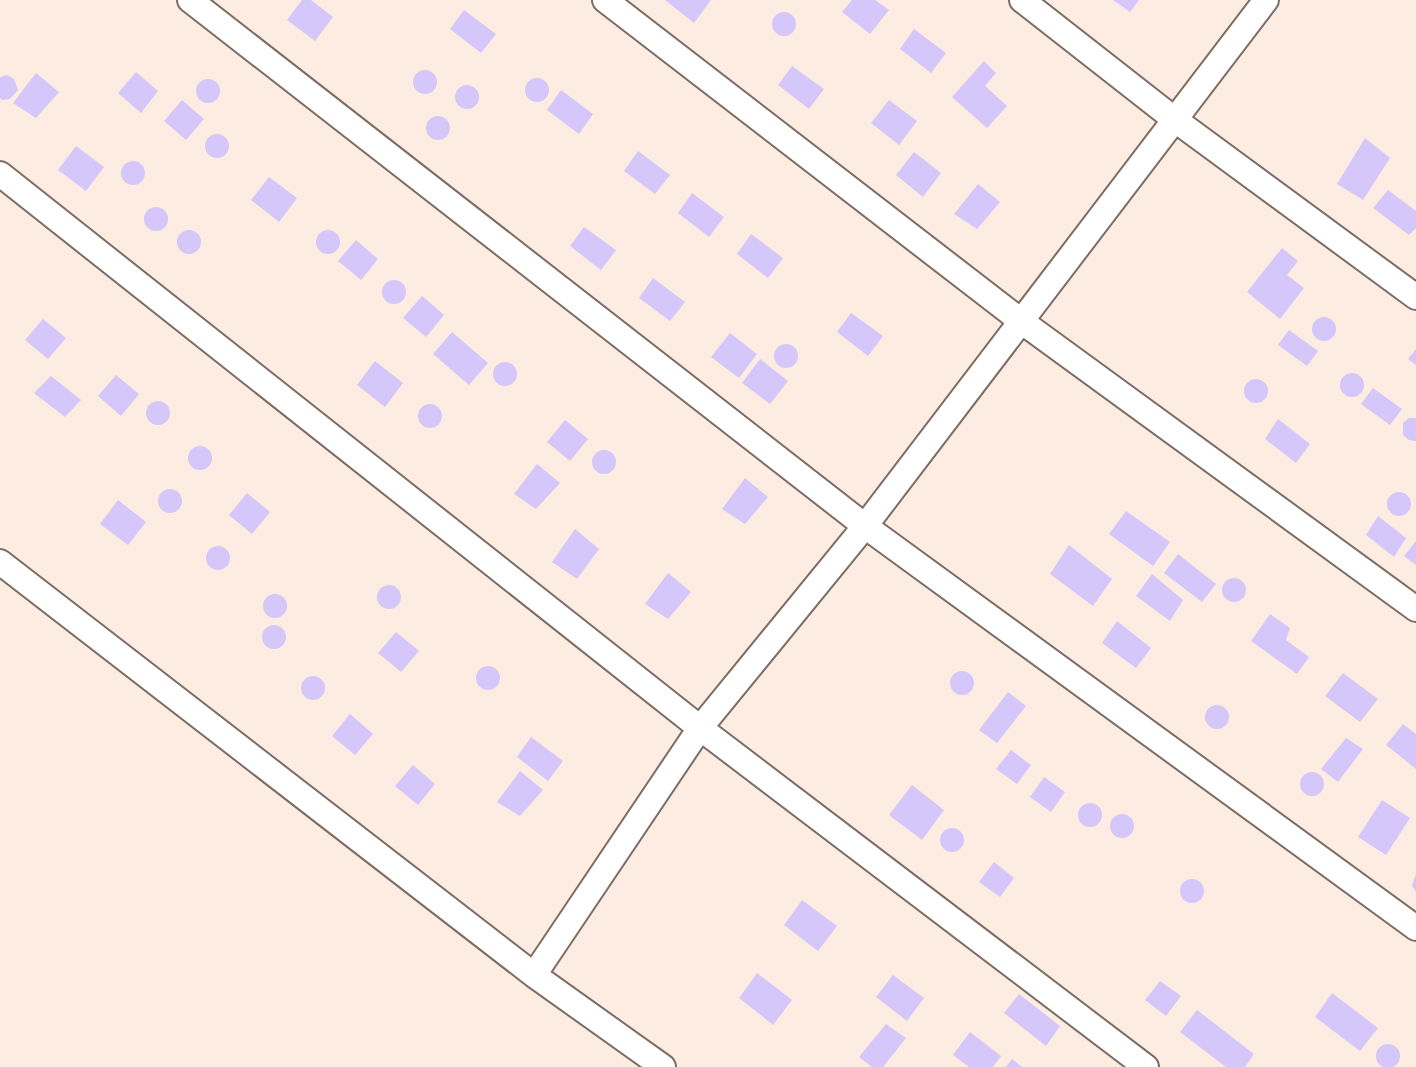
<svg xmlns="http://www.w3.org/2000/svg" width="1416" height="1067" viewBox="0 0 1416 1067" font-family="'DM Sans',sans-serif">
  <rect width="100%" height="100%" fill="#fdece1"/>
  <path fill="#d5c7f9" d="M302 0H311L333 17 315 41 287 20Z
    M665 0H711L694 23Z
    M852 0H875L889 10 870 34 842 12Z
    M1113 0H1139L1130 12Z
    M464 10 496 34 481 53 450 29Z
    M772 24a12 12 0 1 1 24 0a12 12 0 1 1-24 0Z
    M914 29 946 53 931 73 900 49Z
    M984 61 996 73 985 86 1007 106 987 128 952 97Z
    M792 66 824 89 809 109 778 85Z
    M413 82a12 12 0 1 1 24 0a12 12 0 1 1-24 0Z
    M136 72 158 91 141 113 118 93Z
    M36 73 59 92 36 118 13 103Z
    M7 75 14 79 18 90 10 99 2 100 0 98V77Z
    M525 90a12 12 0 1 1 24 0a12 12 0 1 1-24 0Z
    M196 91a12 12 0 1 1 24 0a12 12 0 1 1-24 0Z
    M455 97a12 12 0 1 1 24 0a12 12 0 1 1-24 0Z
    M561 90 593 114 579 134 547 110Z
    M182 100 204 119 186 140 164 121Z
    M889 100 917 121 899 145 871 123Z
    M426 128a12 12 0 1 1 24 0a12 12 0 1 1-24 0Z
    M205 146a12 12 0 1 1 24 0a12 12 0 1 1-24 0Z
    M1365 138 1390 158 1363 200 1337 184Z
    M76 146 104 167 86 191 58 170Z
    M638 151 670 175 655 194 624 171Z
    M914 152 941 173 923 197 896 175Z
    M121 173a12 12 0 1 1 24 0a12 12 0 1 1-24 0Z
    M269 177 297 198 279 222 251 200Z
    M978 184 1000 202 977 229 954 214Z
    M1388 190 1416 211V228L1409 235 1373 208Z
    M692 193 724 217 709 237 678 213Z
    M144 219a12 12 0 1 1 24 0a12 12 0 1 1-24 0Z
    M584 227 616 250 601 270 570 246Z
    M177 242a12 12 0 1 1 24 0a12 12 0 1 1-24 0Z
    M316 242a12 12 0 1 1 24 0a12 12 0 1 1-24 0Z
    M751 234 783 258 768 278 737 254Z
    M356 240 378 259 361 280 338 261Z
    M1282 248 1298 261 1287 275 1304 288 1280 319 1247 292Z
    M653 278 685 302 670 321 639 298Z
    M382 292a12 12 0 1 1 24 0a12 12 0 1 1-24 0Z
    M422 296 444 315 426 337 403 318Z
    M851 313 883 336 868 356 837 332Z
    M1312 329a12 12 0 1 1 24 0a12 12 0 1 1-24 0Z
    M43 319 66 338 48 359 25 340Z
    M1289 330 1318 351 1307 366 1278 345Z
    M452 332 488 363 469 385 433 354Z
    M730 333 757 354 739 378 711 357Z
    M774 356a12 12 0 1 1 24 0a12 12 0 1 1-24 0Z
    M1416 349V365L1408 359Z
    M760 359 788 381 770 404 742 383Z
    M375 361 403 383 385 407 357 385Z
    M493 374a12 12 0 1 1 24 0a12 12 0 1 1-24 0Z
    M1340 385a12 12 0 1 1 24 0a12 12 0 1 1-24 0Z
    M116 375 139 394 121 416 98 396Z
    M51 376 81 400 65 417 34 393Z
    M1244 391a12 12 0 1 1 24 0a12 12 0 1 1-24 0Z
    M1373 388 1402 409 1390 425 1361 404Z
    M146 413a12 12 0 1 1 24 0a12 12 0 1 1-24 0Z
    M418 416a12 12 0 1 1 24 0a12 12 0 1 1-24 0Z
    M1409 418H1416V441L1409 440 1403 435V423Z
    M1278 419 1310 444 1296 463 1265 439Z
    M565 420 588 439 570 461 547 442Z
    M188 458a12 12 0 1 1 24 0a12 12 0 1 1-24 0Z
    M592 462a12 12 0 1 1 24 0a12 12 0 1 1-24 0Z
    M537 464 560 483 536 509 514 494Z
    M745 478 768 497 745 524 722 509Z
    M158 501a12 12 0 1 1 24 0a12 12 0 1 1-24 0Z
    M1387 504a12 12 0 1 1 24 0a12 12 0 1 1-24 0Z
    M247 493 270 512 252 534 229 515Z
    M118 500 146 522 128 545 100 524Z
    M1126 511 1170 542 1153 566 1109 534Z
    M1378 516 1406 538 1394 557 1366 535Z
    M575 529 599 549 577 579 552 562Z
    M1416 541V565L1404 556Z
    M1069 545 1112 579 1093 606 1050 574Z
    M206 558a12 12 0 1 1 24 0a12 12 0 1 1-24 0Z
    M1178 554 1216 584 1202 602 1164 573Z
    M668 573 691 592 668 619 645 604Z
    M1152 574 1183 600 1170 621 1136 596Z
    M1222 590a12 12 0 1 1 24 0a12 12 0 1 1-24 0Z
    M377 597a12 12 0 1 1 24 0a12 12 0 1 1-24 0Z
    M263 606a12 12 0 1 1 24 0a12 12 0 1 1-24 0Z
    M1270 614 1290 628 1286 640 1309 657 1297 674 1251 641Z
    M1117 621 1151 648 1136 668 1102 643Z
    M262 637a12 12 0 1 1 24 0a12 12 0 1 1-24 0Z
    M396 632 419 651 401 672 378 653Z
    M476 678a12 12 0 1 1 24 0a12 12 0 1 1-24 0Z
    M950 683a12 12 0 1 1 24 0a12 12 0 1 1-24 0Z
    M1343 673 1378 699 1360 722 1325 696Z
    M301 688a12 12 0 1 1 24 0a12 12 0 1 1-24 0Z
    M1008 692 1026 706 997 743 979 730Z
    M1205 717a12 12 0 1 1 24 0a12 12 0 1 1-24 0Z
    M350 714 373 734 355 755 332 736Z
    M1403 724 1416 734V769L1386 745Z
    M531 737 563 761 548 781 517 757Z
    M1346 738 1363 749 1338 782 1321 769Z
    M1011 750 1031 765 1017 784 996 769Z
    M413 765 435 784 418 805 395 786Z
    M520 771 543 790 520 816 497 802Z
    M1300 784a12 12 0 1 1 24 0a12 12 0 1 1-24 0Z
    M1044 777 1065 792 1051 812 1030 797Z
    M912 785 944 810 922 840 889 815Z
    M1382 800 1410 818 1386 855 1358 837Z
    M1078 815a12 12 0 1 1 24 0a12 12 0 1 1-24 0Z
    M1110 826a12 12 0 1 1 24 0a12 12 0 1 1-24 0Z
    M940 840a12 12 0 1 1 24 0a12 12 0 1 1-24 0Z
    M994 862 1014 878 1000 897 979 882Z
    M1416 874V892L1412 885Z
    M1180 891a12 12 0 1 1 24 0a12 12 0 1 1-24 0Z
    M802 900 837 926 818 951 784 925Z
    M757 973 792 1000 773 1025 739 998Z
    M893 975 924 998 907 1021 876 997Z
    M1160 981 1181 996 1166 1016 1145 1000Z
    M1332 993 1378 1028 1360 1051 1315 1017Z
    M1019 994 1060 1026 1046 1046 1004 1013Z
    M1197 1010 1254 1054 1245 1067H1226L1180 1032Z
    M886 1024 906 1038 883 1067H872L859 1057Z
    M970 1032 1001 1056 993 1067H969L953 1055Z
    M1376 1056a12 12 0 1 1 24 0a12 12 0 1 1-24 0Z
    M1012 1059 1022 1067H1006Z"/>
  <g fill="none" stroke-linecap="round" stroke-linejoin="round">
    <defs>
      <path id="street" d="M190 0 865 526 1416 928
        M605 0 1021 321 1416 609
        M1022 0 1174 119 1416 297
        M0 174 700 728 1146 1067
        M0 562 534 975 663 1067
        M534 975 700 728 865 526 1266 0"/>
    </defs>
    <use href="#street" stroke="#7c6d64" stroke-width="28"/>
    <use href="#street" stroke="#fff" stroke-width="24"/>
  </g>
</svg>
